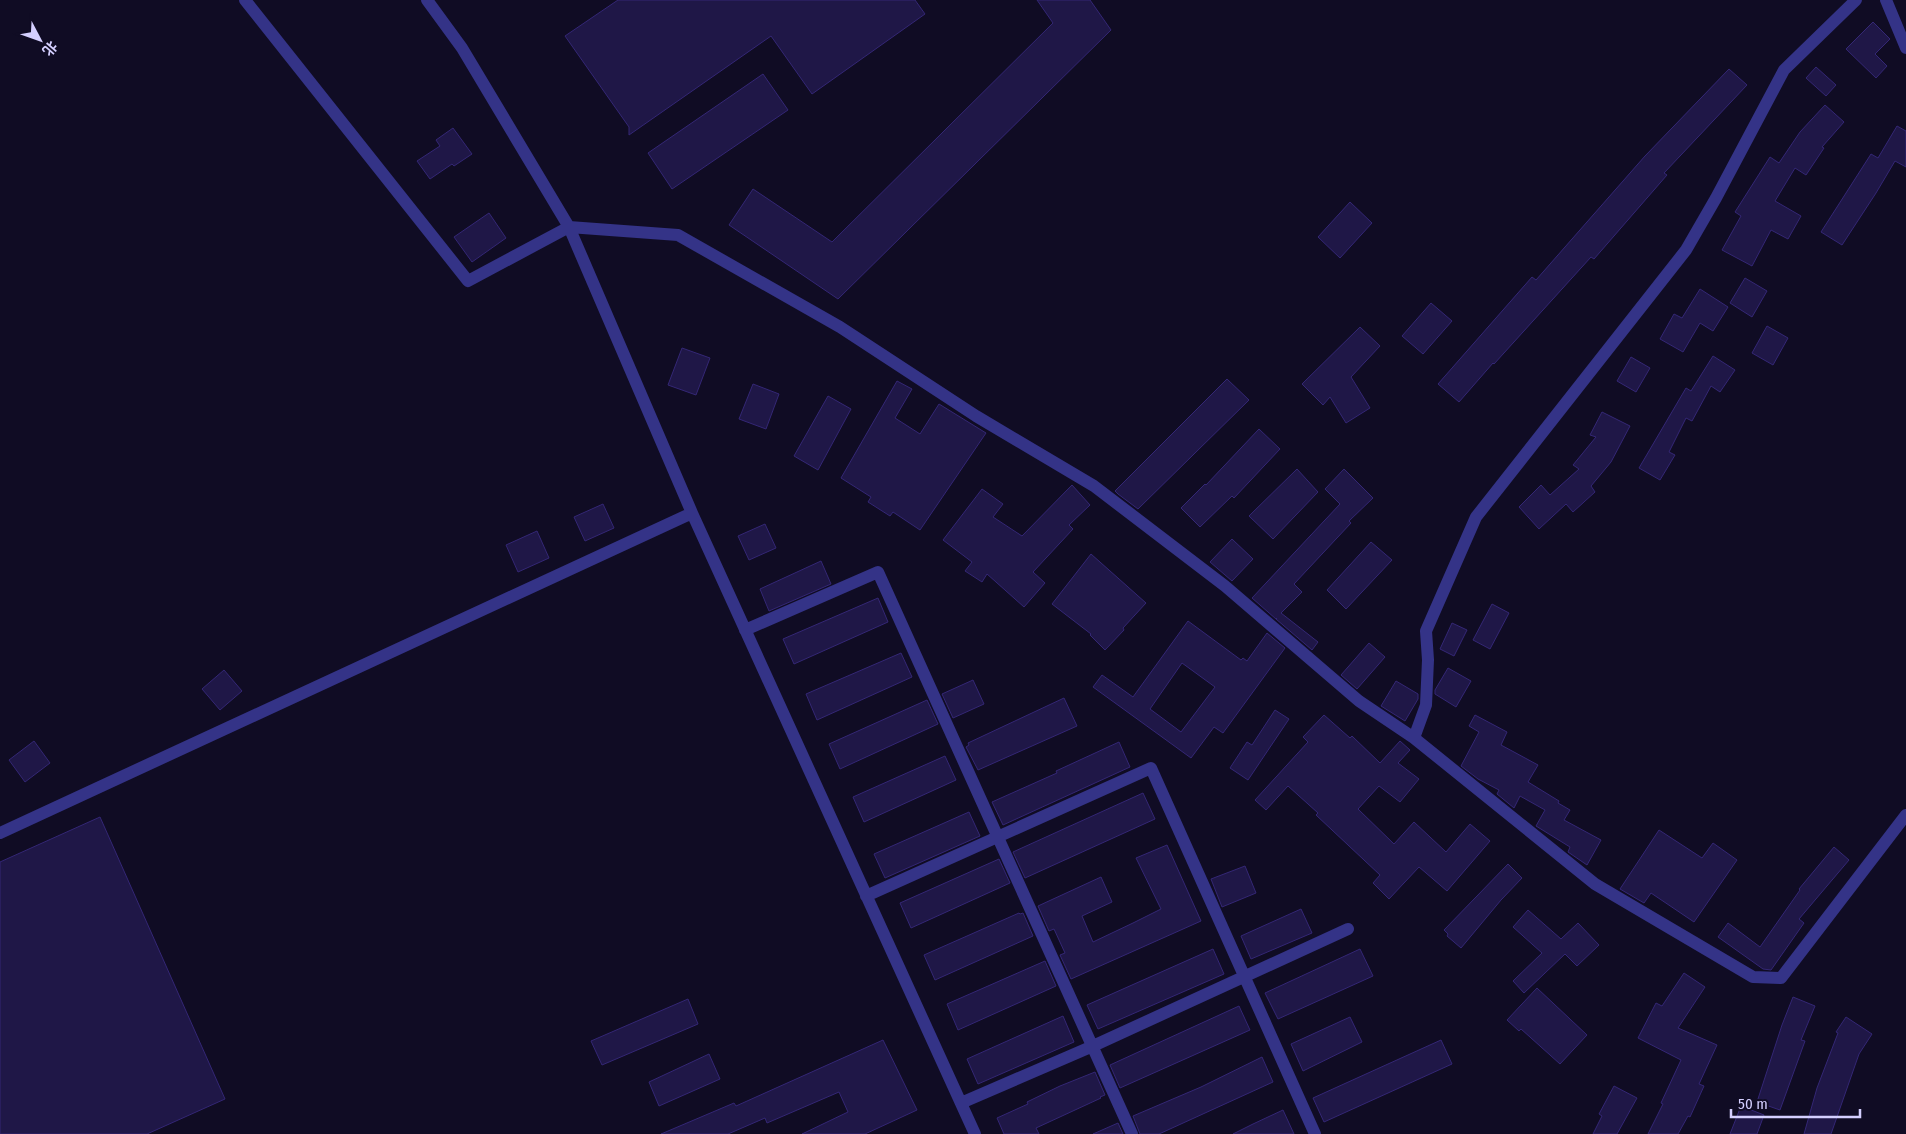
<svg xmlns="http://www.w3.org/2000/svg" width="1906" height="1134" viewBox="0 0 1906 1134" font-family="'Fira Sans Condensed','Noto Sans SC',sans-serif">
  <rect width="100%" height="100%" fill="#100c24"/>
  <path fill="#1f1747" stroke="#342775" fill-rule="evenodd" d="M618 0H915L925 14 812 94 771 36 629 135V127L565 36Z
    M1037 0H1090L1111 30 838 299 729 225 753 189 832 242 1053 23Z
    M1873 22 1890 39 1875 54 1887 66 1876 78 1846 49Z
    M1816 67 1836 85 1826 96 1806 78Z
    M1729 69 1747 85 1664 173 1667 175 1594 259 1591 257 1494 364 1493 363 1459 402 1438 384 1532 277 1536 280 1645 156Z
    M763 74 788 110 672 189 648 153Z
    M1825 105 1844 122 1822 147 1824 148 1806 175 1795 168 1775 201 1801 216 1788 239 1771 230 1752 266 1722 250 1741 216 1735 212 1770 157 1779 163 1800 132Z
    M1897 126 1906 131V167L1895 161 1876 193 1842 245 1821 232 1871 154 1878 158Z
    M453 128 472 154 454 166 452 164 430 179 417 161 440 146 436 140Z
    M1350 202 1372 223 1340 258 1318 237Z
    M489 213 506 238 472 262 454 237Z
    M1745 278 1767 291 1752 317 1730 303Z
    M1700 289 1728 307 1713 331 1700 323 1683 352 1660 339 1674 314 1682 318Z
    M1431 303 1452 321 1423 354 1402 336Z
    M1767 326 1788 338 1773 365 1752 353Z
    M1360 327 1380 346 1351 377 1370 408 1346 423 1330 397 1323 405 1302 384Z
    M682 348 710 358 696 395 668 385Z
    M1713 356 1735 370 1720 392 1711 386 1692 421 1686 418 1669 452 1675 455 1660 480 1639 468 1686 388 1691 391Z
    M1631 357 1650 368 1636 392 1617 381Z
    M1227 379 1249 400 1138 509 1118 494 1115 491Z
    M897 381 912 389 895 418 920 434 939 404 986 433 920 530 893 512 890 516 868 502 871 497 841 478Z
    M753 384 779 394 766 429 739 419Z
    M828 396 851 409 818 470 794 456Z
    M1602 412 1630 426 1611 462 1591 486 1595 492 1573 512 1566 504 1539 529 1519 507 1541 485 1550 495 1579 469 1573 465 1596 437 1590 435Z
    M1259 429 1280 449 1234 498 1232 496 1200 527 1181 508 1205 484 1206 485Z
    M1297 469 1318 492 1273 539 1249 516Z
    M1344 469 1373 498 1349 521 1351 523 1294 584 1302 592 1281 613 1318 642 1312 650 1276 619 1277 618 1276 619 1252 598 1340 504 1325 489Z
    M1072 485 1090 505 1069 525 1073 529 1033 572 1045 583 1024 607 987 574 982 582 965 571 972 562 943 540 982 489 1003 504 993 517 1022 536Z
    M603 504 614 528 585 541 574 517Z
    M765 524 776 548 749 560 738 536Z
    M537 531 549 558 518 572 506 545Z
    M1232 539 1253 559 1232 581 1210 562Z
    M1371 542 1392 560 1346 609 1327 590Z
    M1091 554 1146 603 1123 628 1124 630 1105 650 1090 635 1091 634 1052 604Z
    M821 561 831 584 769 611 760 589Z
    M878 598 888 622 794 664 783 639Z
    M1492 604 1509 613 1490 649 1473 640Z
    M1188 621 1241 660 1243 658 1247 661 1267 633 1285 648 1223 733 1214 727 1191 758 1093 687 1102 675 1133 697ZM1182 663 1215 687 1181 732 1150 709Z
    M1452 623 1467 630 1454 656 1440 649Z
    M1369 643 1385 657 1357 689 1341 675Z
    M901 653 912 677 817 720 806 694Z
    M1448 668 1471 681 1456 707 1435 694V690Z
    M224 670 242 691 220 710 202 689Z
    M973 680 984 704 953 718 942 694Z
    M1396 681 1418 694V699L1405 721 1381 706Z
    M1064 698 1077 726 978 770 966 747 969 745 968 743Z
    M927 700 938 724 840 769 829 744Z
    M1275 710 1289 719 1248 780 1230 768 1247 742 1252 745Z
    M1324 715 1350 738 1352 736 1380 763 1400 741 1410 750 1398 763 1419 779 1400 802 1379 786 1358 809 1394 844 1414 822 1446 852 1470 824 1490 841 1447 891 1419 867 1389 899 1373 883 1380 875 1316 815 1318 813 1288 786 1266 810 1255 800 1308 742 1303 737Z
    M1475 715 1507 732 1501 745 1538 765 1528 782 1559 801 1558 803 1570 810 1564 820 1601 840 1587 865 1568 852 1570 847 1536 826 1545 810 1520 796 1514 808 1497 794 1499 790 1478 779 1461 766 1479 732 1469 726Z
    M34 741 50 763 25 782 9 760Z
    M1119 742 1130 767 1003 825 992 802 1057 773 1056 771Z
    M945 756 956 780 864 822 853 797Z
    M1143 793 1155 819 1025 878 1013 852Z
    M969 812 980 836 885 878 874 854Z
    M100 817 225 1099 147 1134H0V862Z
    M1659 830 1702 858 1713 843 1737 860 1694 922 1651 893 1644 903 1620 889Z
    M1167 845 1201 921 1071 979 1060 955 1065 953 1054 929 1049 931 1038 906 1101 877 1112 902 1082 916 1093 942 1133 923 1161 909 1136 858Z
    M1834 847 1849 860 1799 919 1804 923 1771 970 1763 969 1718 937 1728 923 1760 947 1800 890 1799 889Z
    M999 859 1010 883 911 928 900 903Z
    M1508 864 1522 878 1501 900 1461 948 1447 936 1448 934 1444 930Z
    M1245 866 1256 893 1222 907 1211 879Z
    M1301 909 1312 933 1251 959 1241 936Z
    M1528 910 1561 939 1578 923 1599 945 1577 966 1565 954 1524 993 1513 981 1542 953 1513 927Z
    M1019 913 1020 914 1023 913 1033 936 935 980 924 955Z
    M1213 949 1224 974 1098 1029 1087 1005Z
    M1360 949 1373 976 1278 1019 1265 993Z
    M1045 961 1056 986 958 1030 947 1004Z
    M1684 973 1705 987 1678 1028 1717 1045 1699 1084 1704 1086 1690 1117 1688 1116 1678 1134H1648L1663 1104 1661 1103 1681 1060 1638 1038 1656 1003 1662 1006Z
    M1537 988 1587 1035 1560 1064 1521 1029 1519 1031 1507 1020Z
    M1793 997 1815 1006 1801 1040 1805 1041 1780 1110 1757 1102 1782 1025Z
    M688 999 698 1024 602 1065 591 1041Z
    M1239 1006 1250 1030 1120 1088 1110 1065Z
    M1063 1016 1074 1042 978 1084 967 1059Z
    M1350 1017 1362 1042 1303 1071 1291 1044Z
    M1846 1017 1872 1034 1859 1054 1831 1134H1804L1817 1088 1838 1033 1836 1032Z
    M883 1040 917 1110 865 1134H802L848 1112 839 1092 767 1123 765 1118 728 1134H661L734 1103 736 1106Z
    M1441 1040 1452 1064 1324 1122 1313 1098Z
    M709 1054 720 1079 659 1106 649 1082Z
    M1262 1057 1273 1082 1159 1134H1140L1133 1116 1201 1087Z
    M1095 1072 1105 1095 1100 1097 1101 1098 1036 1128 1039 1134H1004L997 1118 1028 1104 1027 1102 1060 1086Z
    M1614 1086 1637 1098 1617 1134H1593L1602 1116 1599 1114Z
    M1741 1106 1764 1115 1757 1134H1730Z
    M1283 1110 1294 1134H1233L1253 1124Z
    M1118 1123 1123 1134H1093Z"/>
  <g fill="none" stroke-linecap="round" stroke-linejoin="round">
    <path stroke="#343387" stroke-width="12" d="M245 0 468 281 569 227 678 235 840 327 976 416 1094 486 1225 586 1359 701 1414 738 1595 884 1753 977 1781 978 1906 815
      M427 0 462 48 569 227 692 513 975 1134
      M1886 0 1906 48
      M745 630 878 572 1132 1134
      M1414 738 1426 705 1428 660 1426 631 1476 517 1686 250 1716 198 1784 70 1856 0
      M0 833 692 513
      M866 896 1151 768 1315 1134
      M961 1103 1093 1046 1348 929"/>
  </g>
  <g transform="translate(40 40) rotate(131)" stroke="#100c24" stroke-width="4" paint-order="stroke">
  <path d="M0-4L9 19L0 12L-9 19Z" fill="#d4cfff"/>
  <text y="-8" font-size="14" font-weight="bold" text-anchor="middle" fill="#d4cfff">北</text>
  </g>
  <path d="M1731 1109v8h129v-8" fill="none" stroke="#d4cfff" stroke-width="2.5"/>
  <text x="1738" y="1109" font-size="15" fill="#d4cfff" stroke="#100c24" stroke-width="4" paint-order="stroke">50 m</text>
</svg>
